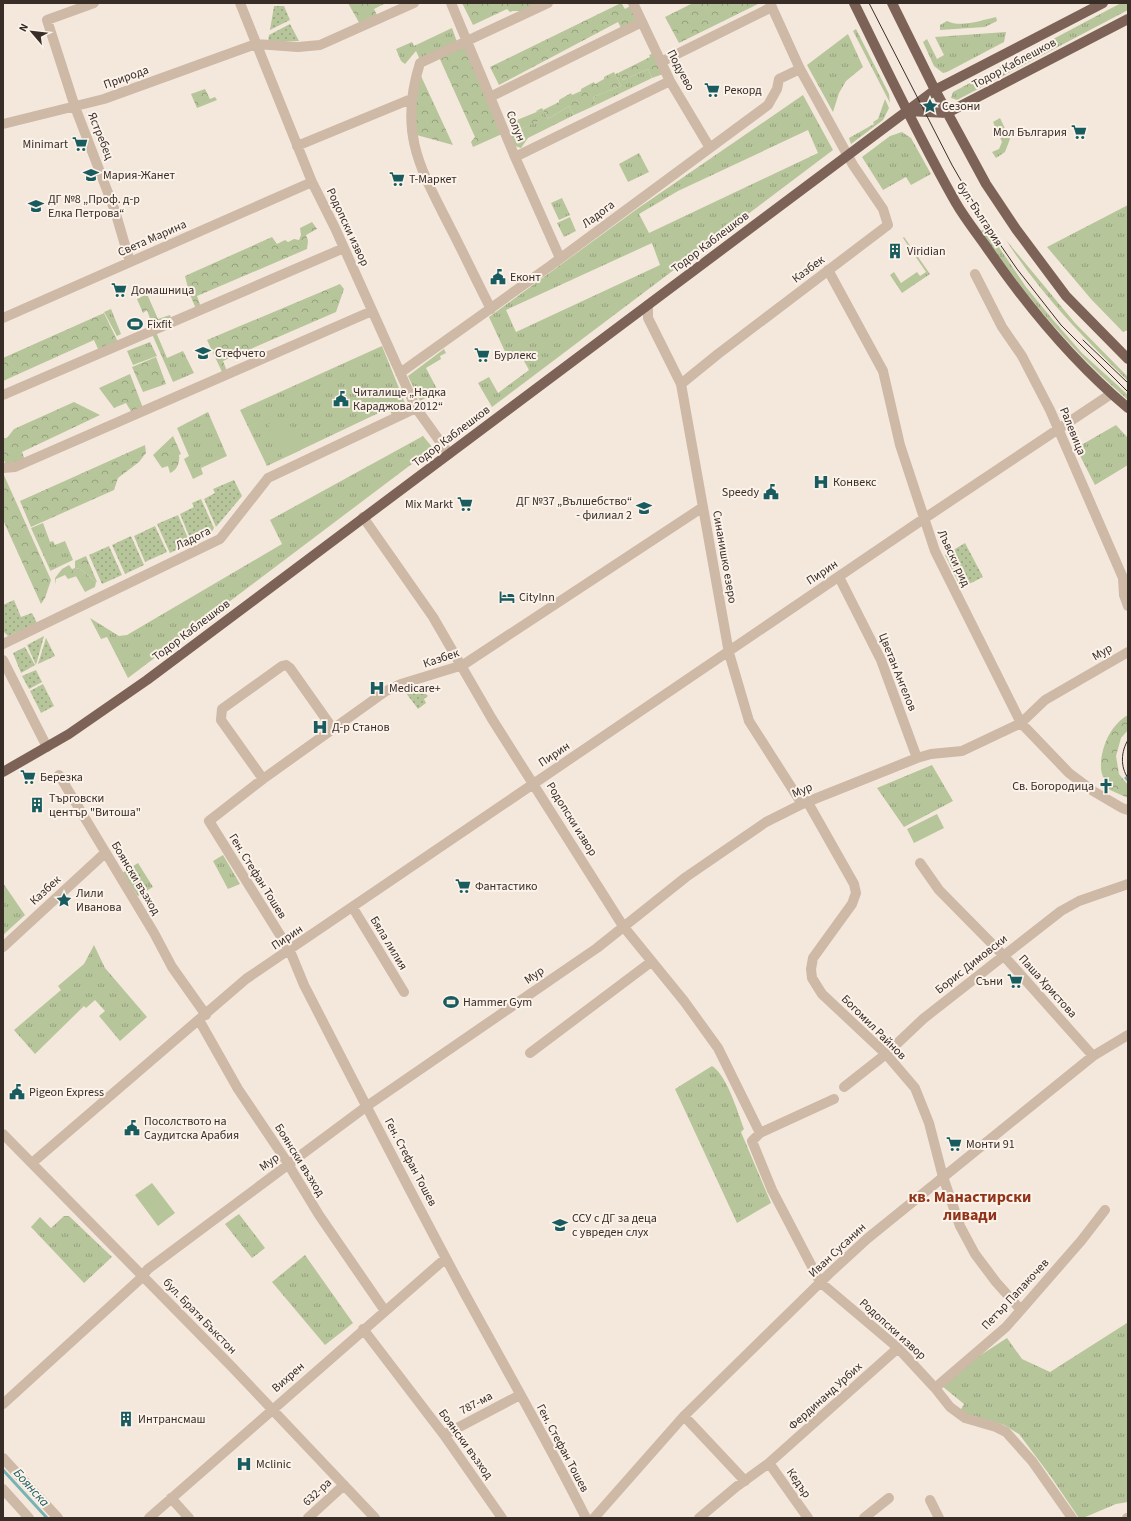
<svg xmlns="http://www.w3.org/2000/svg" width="1131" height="1521" viewBox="0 0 1131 1521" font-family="'Source Sans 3',sans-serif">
  <defs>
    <pattern id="grass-tufts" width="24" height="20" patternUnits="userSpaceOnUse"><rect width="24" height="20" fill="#b7c59a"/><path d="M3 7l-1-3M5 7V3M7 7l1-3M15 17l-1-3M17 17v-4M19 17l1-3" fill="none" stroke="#96a07e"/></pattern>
    <pattern id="forest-crowns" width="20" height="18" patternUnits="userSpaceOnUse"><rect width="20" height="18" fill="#b7c59a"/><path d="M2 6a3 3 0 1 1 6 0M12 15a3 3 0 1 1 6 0" fill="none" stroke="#96a07e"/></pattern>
    <pattern id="garden-dots" width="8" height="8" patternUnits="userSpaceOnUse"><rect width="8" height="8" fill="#b7c59a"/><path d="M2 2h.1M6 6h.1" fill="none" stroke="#96a07e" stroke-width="1.8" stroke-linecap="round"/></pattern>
  </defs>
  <rect width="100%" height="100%" fill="#f4e8dc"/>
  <path fill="url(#grass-tufts)" fill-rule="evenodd" d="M1121 3H1128V10L957 100 951 98 953 92Z
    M996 17 997 21 985 27 940 30V25L947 21C961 28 982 20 996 17Z
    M452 28 457 42 421 62 416 51 405 64 401 61 396 49 412 42 414 46Z
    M856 29 889 94 890 103 853 31Z
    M1006 32 1004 42 947 72 943 73 934 66 923 42 927 39 937 59 944 55 935 37Z
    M848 34 863 67 846 81 839 93 833 112 807 65Z
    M648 69 652 78 596 105 593 97 621 86 615 74 618 73 623 80Z
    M803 95 833 150 492 407 478 383 489 377 498 393 529 370 519 352 508 358 489 317 637 209ZM808 130 818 153 649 233 639 214 678 191ZM652 243 660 265 516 332 506 310Z
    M885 99 889 108 883 120 851 144 849 138 874 124 873 122 878 119Z
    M569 106 574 115 528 138 521 148 515 146 511 138 513 133 543 118 539 111 537 112 536 111 542 108 548 119Z
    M1000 118 1010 139 1005 152 996 158 992 152 999 149 1002 142 993 122Z
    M902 132 911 138 931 174 911 185 906 177 883 190 862 157 890 136Z
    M639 153 649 172 628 182 619 164Z
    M562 198 570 215 559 220 551 203Z
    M1128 205V330L1123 332 1091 299 1047 247Z
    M570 217 576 231 564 237 557 223Z
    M986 228 1026 287 1053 320 1082 353 1128 395V400C1071 351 1023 293 981 231Z
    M904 237 930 274 902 293 890 275 894 272 901 283 917 272 920 276 926 272 903 238Z
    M1006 240 1075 323 1128 377V381C1083 338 1039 292 1006 240Z
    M111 309 121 334 117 336 104 312Z
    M156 332 167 358 183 351 194 373 173 382 152 334Z
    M150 342 157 356 133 365 127 351Z
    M382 346 407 408 392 415 389 408 267 466 240 410Z
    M444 349 446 353 440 356 441 359 426 368 438 391 420 401 408 376Z
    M208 412 227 456 201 468 203 474 193 479 184 459 189 456 177 428Z
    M1116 425 1128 438V465L1095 485 1076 448Z
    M423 436 433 448 128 678 107 637 101 639 90 618 119 636 127 635 282 544 270 520Z
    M43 523 50 542 53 541 55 545 65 541 73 560 50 571 51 564 50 570 31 528Z
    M75 568 80 569 96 582 95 587 85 592 72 569Z
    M932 765 953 801 904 827 877 788Z
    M223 855 240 884 228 889 213 861Z
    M138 863 153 887 138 896 122 873Z
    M3 883 25 915 3 935Z
    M94 945 105 968 147 1017 120 1041 99 1016 105 1011 95 1000 86 1008 84 1006 35 1054 14 1030 61 990 58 986 84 964Z
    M712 1066C727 1075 738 1113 744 1129L741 1132 771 1203 737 1223 675 1089Z
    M239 1214 265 1248 252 1258 225 1224Z
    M64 1216H69L112 1257 84 1283 31 1227 40 1217 51 1228Z
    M305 1255 353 1323 325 1345 272 1282Z
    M1127 1323 1128 1325V1502L1116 1504 1083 1518H1079L1049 1474 1019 1434 1004 1425 989 1420H978L960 1411 964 1404 942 1386 973 1360 1007 1338 1022 1359 1050 1372Z"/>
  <path fill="url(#forest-crowns)" d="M348 3H386L374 9 378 17 361 26Z
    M462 3H547L521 11H513L510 12 507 9 473 25Z
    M621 3 625 9 632 5 640 21 622 30 618 22 499 85 490 67Z
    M693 3H757L758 4 679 43 665 17Z
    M466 44 502 134 473 147 471 142 475 137 439 57Z
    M654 53 666 73 652 78 648 69 623 80 618 73 650 57 649 55Z
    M614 72 621 86 593 97 596 105 574 115 569 106 548 119 543 110 559 102V100L571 93 572 95 581 91V89L594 82 595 84 604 79V77Z
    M421 76 453 145 413 134 411 103Z
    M205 89 210 99 215 97 217 100 197 108 191 94Z
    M539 111 544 118 513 133 506 116 513 112 517 120Z
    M312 222 317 229 306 235 308 241 307 249 197 296 201 307 196 309 189 292 185 276 272 237 277 244 285 240 288 242 294 239 299 240 301 235 300 228Z
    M340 284 344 289 336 312 223 361 227 371 223 374 207 340Z
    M147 294 158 319 170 315 172 321 153 327 147 310 143 313 137 299Z
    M104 313 118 342 98 349 94 340 3 381V358Z
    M156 357 166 384 143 392 132 367Z
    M130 374 143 408 132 413 126 403 114 408 99 388Z
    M74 402 100 415 22 452 25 460 6 464 3 459V438H7L14 429Z
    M173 436 181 454 179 455C180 463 177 470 170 473L168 466 162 468 153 455Z
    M145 445 146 453 139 462 118 478 114 490 31 527 20 501Z
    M3 473 51 580 45 598 41 604 3 520Z
    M86 556 97 582H96L80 569 75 568V561Z
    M69 565 77 576 68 579 65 575 56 579V585L55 578 62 569Z
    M1128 715V730L1121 738 1116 756 1119 774 1128 785V798L1110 790C1106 784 1102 777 1101 769 1100 749 1110 725 1128 715Z"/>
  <path fill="url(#garden-dots)" d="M274 6H284L290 20 270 30Z
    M290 24 299 41H268L269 35Z
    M234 480 242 496 216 527 204 499 215 493 213 489Z
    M201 499 214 528 211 533 192 543 180 514 194 507 192 503Z
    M178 515 190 543 170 553 157 524Z
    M155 526 167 552 145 562 134 536Z
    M131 536 144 565 125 574 112 545Z
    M965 543 983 577 963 587 960 586 945 555Z
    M109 546 122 575 102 584 89 555Z
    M14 600 21 617 32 613 37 623 8 636 3 631V605Z
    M44 636 36 665 27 645Z
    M46 638 55 656 38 664Z
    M25 647 35 665 21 673 13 653Z
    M36 670 42 682 29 689 22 676Z
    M43 684 54 706 41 713 30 691Z
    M419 687 428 696 424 699 426 703 418 709 406 693Z"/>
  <path fill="#b7c59a" d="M286 416 301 450 283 458 268 424Z
    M937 814 944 828 914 843 907 829Z
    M152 1183 175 1213 158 1226 135 1195Z"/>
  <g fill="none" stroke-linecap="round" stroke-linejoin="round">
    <path stroke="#78b3b4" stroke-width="3" d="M1126 778 1128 780
      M3 1470 47 1518"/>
    <path stroke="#ceb8a6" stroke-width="10" d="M94 3 47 20 75 107 115 211 130 262
      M240 3 312 182 335 228 416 408 449 454
      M451 3 515 157 560 258
      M633 3 670 81 710 148
      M661 62 772 7
      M490 97 642 22
      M3 124 104 99 256 44 298 47 320 45 414 3
      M297 146 411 99
      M515 157 670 81
      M828 270 883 371 900 445 935 551 1021 723 1069 773 1093 791 1122 808 1128 810
      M975 274 1002 327 1022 356 1050 410 1123 578 1124 595 1128 606
      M648 305V318L681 384 729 653 749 721 802 804
      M491 309C477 282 464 254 450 227 420 168 398 132 420 63L548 3
      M3 318 312 182
      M400 373 550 266 768 105 777 89 779 79 800 69
      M681 384 718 354 888 225 883 209 853 165 800 69 770 3
      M3 395 344 248
      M3 468 15 467 372 311
      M363 517 433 617 492 719 623 926 684 1001 718 1048 760 1133
      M839 577 881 660 917 758
      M3 644 220 539 268 478 416 408
      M3 660 47 747
      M59 775 154 933 172 967 206 1015
      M263 779 221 720 222 709 282 666 286 665 290 668 333 729
      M807 801 854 884 856 893 852 904 813 958 811 969 812 978 822 994 886 1054 915 1088 929 1123 943 1177 960 1226 975 1254 996 1282 1021 1310
      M920 863 939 890 1003 955 1093 1056
      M353 908 404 992
      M3 947 105 853
      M199 1020 238 1089 285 1159 319 1215 385 1311
      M530 1053 651 962
      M844 1087 886 1054 923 1019 1061 911 1079 901 1128 884
      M834 1099 760 1133 752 1141 772 1190 820 1282 898 1348 935 1388 950 1407 965 1418 996 1427 1006 1432 1032 1461 1072 1518
      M3 1134 233 1368 375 1518
      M32 1163 246 979 919 522 1111 394
      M363 1329 444 1435 502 1518
      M935 1388 1006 1327 1081 1241 1105 1210
      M3 1404 139 1280 148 1269 367 1106 597 948 686 877 766 822 802 804 917 758 931 754 962 751 1021 723 1045 700 1128 652
      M684 1416 745 1481
      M444 1435 520 1395
      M3 1458 58 1518
      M769 1463 808 1518
      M3 1489 29 1518
      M171 1498 189 1518
      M930 1500 939 1518
      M149 1518 446 1258
      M308 1518 344 1485
      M586 1518C548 1442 506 1369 465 1294 410 1192 357 1088 304 985L290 951 209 821 263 779 386 691 401 684 463 665 703 507
      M594 1518 684 1416 832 1271 868 1238 1093 1056 1128 1035
      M699 1518 736 1487 769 1463 898 1348
      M864 1518 889 1498
      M1127 1518H1128"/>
    <path stroke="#7d6357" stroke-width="10" d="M854 3C887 70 919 138 956 203 964 217 975 231 985 245 1026 305 1072 361 1128 408
      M892 3 935 90 986 184 1016 229 1066 296 1128 359
      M908 111 947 113 1128 19
      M3 772 69 734 147 680 935 90 1103 3"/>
    <path stroke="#392d28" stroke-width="1" d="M869 3 952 165 986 224 1017 269 1061 325 1128 392
      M1083 340 1128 383
      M1128 740C1121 751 1120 767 1128 778"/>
  </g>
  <defs>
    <symbol id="supermarket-bare" viewBox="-9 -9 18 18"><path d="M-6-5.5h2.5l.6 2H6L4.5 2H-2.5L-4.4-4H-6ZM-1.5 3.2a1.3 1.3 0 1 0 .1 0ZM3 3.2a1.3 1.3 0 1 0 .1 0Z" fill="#195c5f" stroke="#fbf2e9" stroke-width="2.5" paint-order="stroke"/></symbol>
    <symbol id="sight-bare" viewBox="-9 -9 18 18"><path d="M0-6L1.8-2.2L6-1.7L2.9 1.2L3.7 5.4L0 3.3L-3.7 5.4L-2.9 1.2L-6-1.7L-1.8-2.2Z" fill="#195c5f" stroke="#fbf2e9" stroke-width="2.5" paint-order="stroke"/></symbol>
    <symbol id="school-bare" viewBox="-9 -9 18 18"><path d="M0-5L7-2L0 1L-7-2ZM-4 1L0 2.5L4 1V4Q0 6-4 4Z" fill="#195c5f" stroke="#fbf2e9" stroke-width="2.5" paint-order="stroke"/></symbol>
    <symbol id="building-bare" viewBox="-9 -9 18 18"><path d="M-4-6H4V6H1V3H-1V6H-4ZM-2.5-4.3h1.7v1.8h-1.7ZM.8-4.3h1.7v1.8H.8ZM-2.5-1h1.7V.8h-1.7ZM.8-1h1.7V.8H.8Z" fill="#195c5f" stroke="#fbf2e9" stroke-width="2.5" paint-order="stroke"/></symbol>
    <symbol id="civic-bare" viewBox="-9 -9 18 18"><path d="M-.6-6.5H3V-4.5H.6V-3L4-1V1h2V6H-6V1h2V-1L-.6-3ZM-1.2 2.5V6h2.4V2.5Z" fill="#195c5f" stroke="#fbf2e9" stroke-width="2.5" paint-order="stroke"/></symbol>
    <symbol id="stadium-bare" viewBox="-9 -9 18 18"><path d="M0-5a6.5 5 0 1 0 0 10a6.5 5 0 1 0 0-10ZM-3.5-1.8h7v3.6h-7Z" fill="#195c5f" stroke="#fbf2e9" stroke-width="2.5" paint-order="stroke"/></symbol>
    <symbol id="hospital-bare" viewBox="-9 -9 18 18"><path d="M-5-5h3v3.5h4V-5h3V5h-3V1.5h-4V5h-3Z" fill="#195c5f" stroke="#fbf2e9" stroke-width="2.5" paint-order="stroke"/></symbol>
    <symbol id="hotel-bare" viewBox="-9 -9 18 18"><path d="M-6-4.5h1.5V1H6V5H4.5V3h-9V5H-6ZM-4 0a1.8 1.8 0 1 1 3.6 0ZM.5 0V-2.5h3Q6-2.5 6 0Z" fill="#195c5f" stroke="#fbf2e9" stroke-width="2.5" paint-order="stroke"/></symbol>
    <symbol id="church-bare" viewBox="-9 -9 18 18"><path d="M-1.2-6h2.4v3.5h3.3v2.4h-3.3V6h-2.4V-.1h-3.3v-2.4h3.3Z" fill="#195c5f" stroke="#fbf2e9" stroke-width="2.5" paint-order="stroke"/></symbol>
  </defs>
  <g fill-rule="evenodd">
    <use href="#supermarket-bare" x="701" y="79" width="22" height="22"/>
    <use href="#sight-bare" x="919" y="95" width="22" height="22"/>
    <use href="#supermarket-bare" x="1068" y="121" width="22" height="22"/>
    <use href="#supermarket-bare" x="69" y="133" width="22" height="22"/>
    <use href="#school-bare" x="80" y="164" width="22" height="22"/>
    <use href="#supermarket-bare" x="386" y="168" width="22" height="22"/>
    <use href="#school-bare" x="25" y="195" width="22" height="22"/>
    <use href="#building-bare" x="884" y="240" width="22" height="22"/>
    <use href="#civic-bare" x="487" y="266" width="22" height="22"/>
    <use href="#supermarket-bare" x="108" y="279" width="22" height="22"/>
    <use href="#stadium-bare" x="124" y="313" width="22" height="22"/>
    <use href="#school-bare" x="192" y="342" width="22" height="22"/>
    <use href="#supermarket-bare" x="471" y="344" width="22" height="22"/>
    <use href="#civic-bare" x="330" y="388" width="22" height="22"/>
    <use href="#hospital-bare" x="810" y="471" width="22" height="22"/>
    <use href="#civic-bare" x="760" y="481" width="22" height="22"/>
    <use href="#supermarket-bare" x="454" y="493" width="22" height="22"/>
    <use href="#school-bare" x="633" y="497" width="22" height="22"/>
    <use href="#hotel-bare" x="496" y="586" width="22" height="22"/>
    <use href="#hospital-bare" x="366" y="677" width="22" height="22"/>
    <use href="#hospital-bare" x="309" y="716" width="22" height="22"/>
    <use href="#supermarket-bare" x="17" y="766" width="22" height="22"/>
    <use href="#church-bare" x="1095" y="775" width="22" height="22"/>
    <use href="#building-bare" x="26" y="794" width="22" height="22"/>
    <use href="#supermarket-bare" x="452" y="875" width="22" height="22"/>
    <use href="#sight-bare" x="53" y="889" width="22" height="22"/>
    <use href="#supermarket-bare" x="1004" y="970" width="22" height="22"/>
    <use href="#stadium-bare" x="440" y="991" width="22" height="22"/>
    <use href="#civic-bare" x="6" y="1081" width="22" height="22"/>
    <use href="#civic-bare" x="121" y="1117" width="22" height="22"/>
    <use href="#supermarket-bare" x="943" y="1133" width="22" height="22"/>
    <use href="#school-bare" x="549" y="1214" width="22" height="22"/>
    <use href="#building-bare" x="115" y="1408" width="22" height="22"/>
    <use href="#hospital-bare" x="233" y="1453" width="22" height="22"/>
  </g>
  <g text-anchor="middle" stroke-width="4" stroke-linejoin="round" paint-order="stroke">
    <g font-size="12" fill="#392d28" stroke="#fbf2e9">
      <text transform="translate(1014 63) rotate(-28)" y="4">Тодор Каблешков</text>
      <text transform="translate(681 70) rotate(62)" y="4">Подуево</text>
      <text transform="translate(126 77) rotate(-20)" y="4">Природа</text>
      <text transform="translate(516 126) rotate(68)" y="4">Солун</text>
      <text transform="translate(101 136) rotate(68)" y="4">Ястребец</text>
      <text transform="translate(598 214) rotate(-37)" y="4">Ладога</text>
      <text transform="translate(980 214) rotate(57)" y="4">бул. България</text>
      <text transform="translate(348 227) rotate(65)" y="4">Родопски извор</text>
      <text transform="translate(152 238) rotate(-24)" y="4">Света Марина</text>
      <text transform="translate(710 242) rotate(-37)" y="4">Тодор Каблешков</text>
      <text transform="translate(808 269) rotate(-37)" y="4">Казбек</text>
      <text transform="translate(1073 431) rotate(68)" y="4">Ралевица</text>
      <text transform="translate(451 436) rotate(-37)" y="4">Тодор Каблешков</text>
      <text transform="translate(193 538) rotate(-26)" y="4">Ладога</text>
      <text transform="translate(725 557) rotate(80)" y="4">Синанишко езеро</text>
      <text transform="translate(954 558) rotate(65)" y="4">Лъвски рид</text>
      <text transform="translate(822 572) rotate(-34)" y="4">Пирин</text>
      <text transform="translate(191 630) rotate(-37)" y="4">Тодор Каблешков</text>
      <text transform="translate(1102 652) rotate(-30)" y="4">Мур</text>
      <text transform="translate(441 658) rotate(-19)" y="4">Казбек</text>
      <text transform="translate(898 672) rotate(68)" y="4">Цветан Ангелов</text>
      <text transform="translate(554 754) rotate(-34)" y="4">Пирин</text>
      <text transform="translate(802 790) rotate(-23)" y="4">Мур</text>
      <text transform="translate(572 819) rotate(58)" y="4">Родопски извор</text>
      <text transform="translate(258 876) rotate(58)" y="4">Ген. Стефан Тошев</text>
      <text transform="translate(136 878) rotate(59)" y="4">Боянски възход</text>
      <text transform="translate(45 890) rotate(-43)" y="4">Казбек</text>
      <text transform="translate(287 937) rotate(-34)" y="4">Пирин</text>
      <text transform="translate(389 943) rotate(59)" y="4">Бяла лилия</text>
      <text transform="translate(971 964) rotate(-38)" y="4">Борис Димовски</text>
      <text transform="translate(534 975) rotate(-35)" y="4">Мур</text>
      <text transform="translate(1048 986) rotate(48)" y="4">Паша Христова</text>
      <text transform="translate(874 1027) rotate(45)" y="4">Богомил Райнов</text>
      <text transform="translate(300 1160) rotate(58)" y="4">Боянски възход</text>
      <text transform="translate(269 1162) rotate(-37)" y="4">Мур</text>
      <text transform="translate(411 1162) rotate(62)" y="4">Ген. Стефан Тошев</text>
      <text transform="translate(837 1250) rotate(-43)" y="4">Иван Сусанин</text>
      <text transform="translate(1015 1294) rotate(-47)" y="4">Петър Папакочев</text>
      <text transform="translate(200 1316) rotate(46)" y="4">бул. Братя Бъкстон</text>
      <text transform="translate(893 1329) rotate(42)" y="4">Родопски извор</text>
      <text transform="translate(288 1377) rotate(-41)" y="4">Вихрен</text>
      <text transform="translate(825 1396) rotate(-42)" y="4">Фердинанд Урбих</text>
      <text transform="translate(476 1403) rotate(-28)" y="4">787-ма</text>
      <text transform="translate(466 1444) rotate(54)" y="4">Боянски възход</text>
      <text transform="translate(563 1448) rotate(62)" y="4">Ген. Стефан Тошев</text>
      <text transform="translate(799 1483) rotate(55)" y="4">Кедър</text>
      <text transform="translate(317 1492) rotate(-43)" y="4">632-ра</text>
    </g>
    <g font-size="12" fill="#392d28" stroke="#fbf2e9" text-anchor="start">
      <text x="724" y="94">Рекорд</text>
      <text x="942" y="110">Сезони</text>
      <text x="1067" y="136" text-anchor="end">Мол България</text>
      <text x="68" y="148" text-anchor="end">Minimart</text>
      <text x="103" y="179">Мария-Жанет</text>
      <text x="409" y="183">Т-Маркет</text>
      <text x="48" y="203">ДГ №8 „Проф. д-р<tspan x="48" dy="14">Елка Петрова“</tspan></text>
      <text x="907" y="255">Viridian</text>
      <text x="510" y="281">Еконт</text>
      <text x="131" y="294">Домашница</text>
      <text x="147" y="328">Fixfit</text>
      <text x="215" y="357">Стефчето</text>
      <text x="494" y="359">Бурлекс</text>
      <text x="353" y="396">Читалище „Надка<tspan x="353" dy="14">Караджова 2012“</tspan></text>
      <text x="833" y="486">Конвекс</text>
      <text x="759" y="496" text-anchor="end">Speedy</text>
      <text x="632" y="505" text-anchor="end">ДГ №37 „Вълшебство“<tspan x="632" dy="14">- филиал 2</tspan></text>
      <text x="453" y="508" text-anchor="end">Mix Markt</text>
      <text x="519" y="601">CityInn</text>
      <text x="389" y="692">Medicare+</text>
      <text x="332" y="731">Д-р Станов</text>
      <text x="40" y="781">Березка</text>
      <text x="1094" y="790" text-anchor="end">Св. Богородица</text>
      <text x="49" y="802">Търговски<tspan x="49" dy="14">център "Витоша"</tspan></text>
      <text x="475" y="890">Фантастико</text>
      <text x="76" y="897">Лили<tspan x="76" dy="14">Иванова</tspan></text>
      <text x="1003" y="985" text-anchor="end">Съни</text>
      <text x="463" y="1006">Hammer Gym</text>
      <text x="29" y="1096">Pigeon Express</text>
      <text x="144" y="1125">Посолството на<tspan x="144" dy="14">Саудитска Арабия</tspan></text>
      <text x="966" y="1148">Монти 91</text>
      <text x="572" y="1222">ССУ с ДГ за деца<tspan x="572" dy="14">с увреден слух</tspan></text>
      <text x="138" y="1423">Интрансмаш</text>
      <text x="256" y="1468">Mclinic</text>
    </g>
    <g font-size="13" font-style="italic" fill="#195c5f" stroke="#fbf2e9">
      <text transform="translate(32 1487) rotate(48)" y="5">Боянска</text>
    </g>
    <g font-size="16" font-weight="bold" fill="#903319" stroke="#fbf2e9">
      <text x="970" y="1202">кв. Манастирски<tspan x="970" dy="18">ливади</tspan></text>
    </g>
  </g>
  <rect width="1131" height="1521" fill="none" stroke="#392d28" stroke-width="8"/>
  <g transform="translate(32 32) rotate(298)" stroke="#fbf2e9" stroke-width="3" paint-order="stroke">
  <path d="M0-3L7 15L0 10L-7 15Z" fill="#392d28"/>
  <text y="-6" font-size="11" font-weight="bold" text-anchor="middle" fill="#392d28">N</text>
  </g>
</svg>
